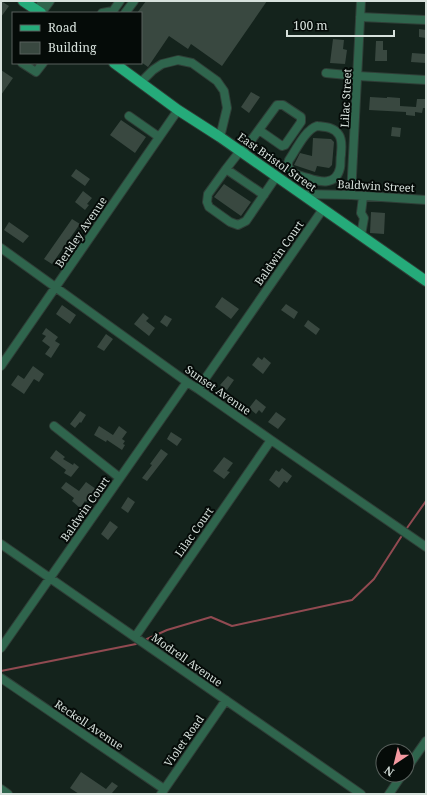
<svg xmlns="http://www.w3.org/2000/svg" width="427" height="795" viewBox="0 0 427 795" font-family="'Noto Serif',serif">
  <rect width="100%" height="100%" fill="#14231c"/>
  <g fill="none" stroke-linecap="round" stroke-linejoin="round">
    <path stroke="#914a51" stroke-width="2" d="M407 528 426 501
      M147 639 167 630 211 617 232 626 352 600 374 579 401 537
      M1 671 136 644"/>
  </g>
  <path fill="#394840" d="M1 1 9 6 1 17Z
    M146 1H267L222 66 191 44 188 49 169 36 148 67 141 62V13H137Z
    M419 29 426 30V38L419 37Z
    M333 39 344 40 343 49 347 50 345 64 330 63Z
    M376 41H383V50H387V61H375Z
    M412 53 426 54V63L411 62Z
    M1 70 13 78 1 95Z
    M251 92 260 97 249 113 241 107Z
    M370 97 387 98V97L400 98V106L416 107 417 99H426V108H423L422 113 415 112V116L406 115V112L369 110Z
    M121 120 146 137 135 153 110 135Z
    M392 127 401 128 400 137 391 136Z
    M313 138 331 139 334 142 332 165 329 168 317 166 315 172 294 165 300 153 312 156Z
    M76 169 90 179 85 186 71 176Z
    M224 184 251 202 241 216 214 197Z
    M83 191 92 198 87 204 89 205 85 210 75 202Z
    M371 212 385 213 384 234 370 233Z
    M72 219 80 224 52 264 44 259Z
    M9 222 29 236 23 243 4 230Z
    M222 297 239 309 231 319 215 307Z
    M286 304 298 312 294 319 281 310Z
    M62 305 76 315 70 324 56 314Z
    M143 313 149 318 146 321 155 328 149 336 134 324Z
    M165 315 172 319 167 327 160 322Z
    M308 320 320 329 316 335 304 326Z
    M46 328 58 337 55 341 60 344 51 358 45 354 50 347 42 341 46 336 42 334Z
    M106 334 113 339 104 351 97 347Z
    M258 357 262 360 264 357 271 363 263 374 252 365Z
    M33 366 44 374 39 382 34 379 24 394 11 385 18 375 24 379Z
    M228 376 234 380 227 390 220 385Z
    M256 399 266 407 262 413 259 410 256 414 249 408Z
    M80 411 86 415 81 423 80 422 75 428 70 424Z
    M276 412 286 419 278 429 268 422Z
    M99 426 113 435 119 426 127 432 122 439 125 441 123 444 125 445 122 450 107 440 106 442 94 435Z
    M171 432 182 439 177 446 167 439Z
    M161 449 168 454 147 481 142 478 152 465 150 464Z
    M56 450 65 457 63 459 73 465 74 463 79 467 71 477 64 473 66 470 50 458Z
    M224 457 233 463 227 471 230 472 224 479 213 471Z
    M282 468 292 476 287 483 284 481 279 488 269 480 276 470 279 472Z
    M66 482 79 491 86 482 96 489 86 502 85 501 80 508 72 501 74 498 61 488Z
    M128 497 135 502 128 513 121 508Z
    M110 521 118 527 108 540 101 534Z
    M81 772 106 789 112 782 118 786 112 793 113 794H79L70 788Z"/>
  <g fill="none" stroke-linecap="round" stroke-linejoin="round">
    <defs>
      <path id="minor" d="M37 10 43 1
        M41 13 50 1
        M102 13 113 11 120 1
        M125 13 134 1
        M360 17 426 20
        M22 63 36 72 43 63
        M326 73 358 76 426 80
        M141 82 153 70 162 64 178 60 192 63 217 81 224 91 227 108 220 137
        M129 116 159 137
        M317 126C325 127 334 127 339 135 343 141 341 149 341 155 340 159 341 164 340 168 336 186 320 182 308 178 304 177 300 176 296 174 290 171 286 167 289 160 296 150 305 130 317 126Z
        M240 151 226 169 208 194 207 202 209 207 230 222 238 225 246 221 276 177
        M242 153 277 105H283L301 117V122L285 145 282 146 259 130
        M226 169 264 195
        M301 194 351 195 426 200
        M351 195 361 1
        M361 235 364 218 361 213 363 197
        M1 248 187 382 198 389 271 440 426 547
        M1 366 178 110
        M198 389 323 209
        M54 426 120 478
        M1 544 361 794
        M135 637 271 440
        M1 648 187 382
        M1 678 164 789
        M407 768 426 741
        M1 789 8 794
        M161 794 226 700
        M389 794 402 775"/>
      <path id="major" d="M23 1 41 13
        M114 63 178 110 220 137 426 281"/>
    </defs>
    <use href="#minor" stroke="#2f3e37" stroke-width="10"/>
    <use href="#major" stroke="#2f3e37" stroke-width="12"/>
    <use href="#minor" stroke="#2f654d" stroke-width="8"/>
    <use href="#major" stroke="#25ab7a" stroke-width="10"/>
  </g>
  <g text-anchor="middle" stroke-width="4" stroke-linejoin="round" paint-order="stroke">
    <g font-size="11" fill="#d7e1dc" stroke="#050b08">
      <text transform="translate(346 98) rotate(-87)" y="4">Lilac Street</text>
      <text transform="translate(277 162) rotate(35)" y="4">East Bristol Street</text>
      <text transform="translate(376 186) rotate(3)" y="4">Baldwin Street</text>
      <text transform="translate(81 232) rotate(-56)" y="4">Berkley Avenue</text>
      <text transform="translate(279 253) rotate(-55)" y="4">Baldwin Court</text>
      <text transform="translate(218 390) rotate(35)" y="4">Sunset Avenue</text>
      <text transform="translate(85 509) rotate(-55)" y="4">Baldwin Court</text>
      <text transform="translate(194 532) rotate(-55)" y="4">Lilac Court</text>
      <text transform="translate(187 660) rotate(35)" y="4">Modrell Avenue</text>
      <text transform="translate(89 725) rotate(34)" y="4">Reckell Avenue</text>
      <text transform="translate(184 741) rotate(-55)" y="4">Violet Road</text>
    </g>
  </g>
  <rect width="427" height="795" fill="none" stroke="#d7e1dc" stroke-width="4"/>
  <rect x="12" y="12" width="130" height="52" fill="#050b08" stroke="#59615d"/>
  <rect x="20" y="25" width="20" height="6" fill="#25ab7a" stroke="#59615d"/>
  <text x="48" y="32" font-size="12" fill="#d7e1dc">Road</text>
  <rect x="20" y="42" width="20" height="12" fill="#394840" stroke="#59615d"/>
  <text x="48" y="52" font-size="12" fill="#d7e1dc">Building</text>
  <g transform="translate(395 763) rotate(215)"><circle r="19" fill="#050b08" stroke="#59615d"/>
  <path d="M0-3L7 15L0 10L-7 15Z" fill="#f49aa1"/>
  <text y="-6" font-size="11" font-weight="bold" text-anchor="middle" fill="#d7e1dc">N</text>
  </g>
  <path d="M287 30v6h107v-6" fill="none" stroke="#d7e1dc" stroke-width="2"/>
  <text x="293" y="30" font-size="12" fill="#d7e1dc" stroke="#050b08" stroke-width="3" paint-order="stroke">100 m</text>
</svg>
